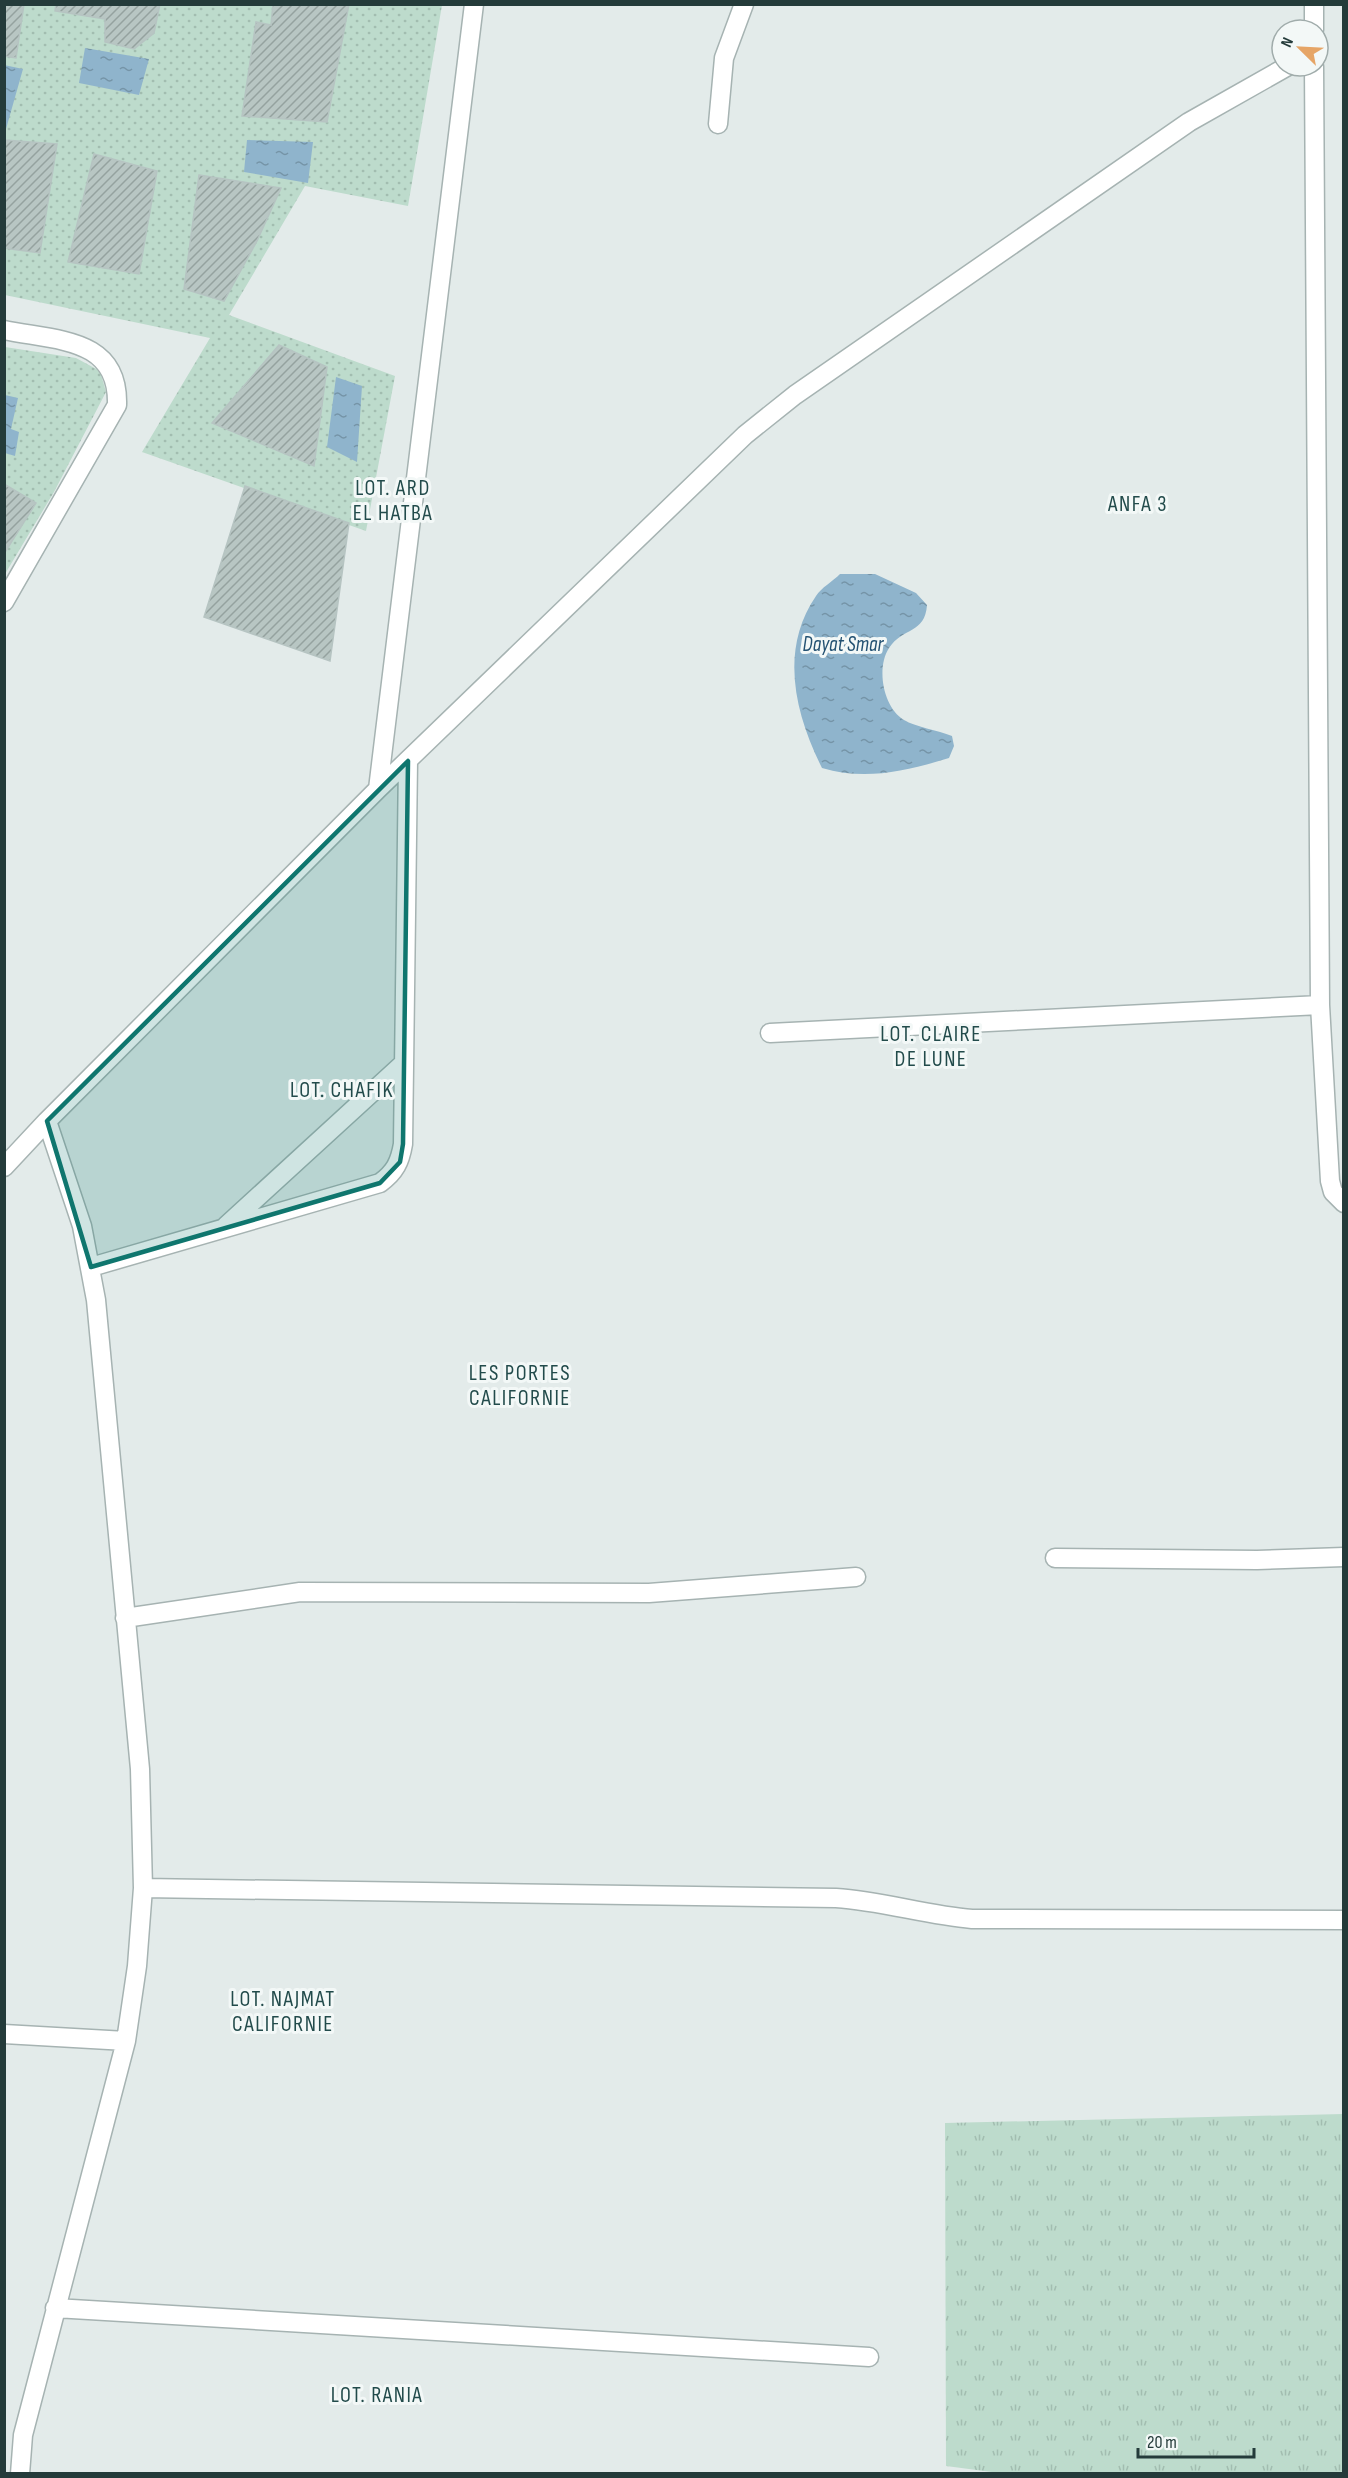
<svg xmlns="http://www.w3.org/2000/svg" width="1348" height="2478" viewBox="0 0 1348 2478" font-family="'Sofia Sans Condensed',sans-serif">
  <defs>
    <pattern id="grass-tufts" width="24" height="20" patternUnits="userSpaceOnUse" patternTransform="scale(1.5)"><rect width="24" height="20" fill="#bddbcc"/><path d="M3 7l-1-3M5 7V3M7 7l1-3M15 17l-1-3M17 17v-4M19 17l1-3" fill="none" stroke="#a2bdb0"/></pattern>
    <pattern id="garden-dots" width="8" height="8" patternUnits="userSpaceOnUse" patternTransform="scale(1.5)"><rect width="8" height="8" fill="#bddbcc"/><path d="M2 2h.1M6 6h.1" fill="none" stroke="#a2bdb0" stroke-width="1.8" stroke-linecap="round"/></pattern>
    <pattern id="water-ripples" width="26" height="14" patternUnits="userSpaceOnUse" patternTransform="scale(1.5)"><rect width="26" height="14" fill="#8fb4cc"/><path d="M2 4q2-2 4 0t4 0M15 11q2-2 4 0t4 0" fill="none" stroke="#7594a7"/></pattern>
    <pattern id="building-hatch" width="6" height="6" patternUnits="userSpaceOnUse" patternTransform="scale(1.5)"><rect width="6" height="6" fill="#b8c6c3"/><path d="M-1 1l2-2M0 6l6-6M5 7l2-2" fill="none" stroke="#95a29f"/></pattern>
  </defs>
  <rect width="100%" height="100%" fill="#e3ebea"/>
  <path fill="url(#grass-tufts)" d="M1343 2114V2473L1007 2474 946 2466 945 2123Z"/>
  <path fill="url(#garden-dots)" d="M4 5H442L408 206 305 186 229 315 395 376 366 531 142 452 210 338 5 295Z
    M5 347 76 358 100 371 106 392 54 492 5 574Z"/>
  <path fill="url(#water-ripples)" d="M85 48 149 59 139 95 79 83Z
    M4 65 23 69 6 129 4 128Z
    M247 140 313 142 308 183 244 172Z
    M336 377 362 386 357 462 327 447Z
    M5 395 18 398 11 429 19 432 15 456 5 453Z
    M840 574H875L916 593 927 605C925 634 903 627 889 648 876 668 883 707 904 720 915 727 938 730 952 736L954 746 949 758C907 771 865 781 822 768 795 714 779 650 816 596 821 588 833 581 840 574Z"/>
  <path fill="url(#building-hatch)" stroke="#b6c4c2" stroke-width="1.5" d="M4 4H24L16 58 4 56Z
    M56 4H160L154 33 134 49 105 42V19L55 11Z
    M273 4H349L327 122 242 116 256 22 271 25Z
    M4 140 57 144 40 253 4 248Z
    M94 154 157 171 139 274 68 262Z
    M199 175 281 188 257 241 224 301 184 289Z
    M279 345 327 367 314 466 212 423Z
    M4 484 36 503 4 554Z
    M245 486 349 523 330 661 204 617Z"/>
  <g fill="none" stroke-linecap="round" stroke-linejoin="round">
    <defs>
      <path id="minor" d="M1314 4V30
        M1314 66 1320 1005 1330 1181 1333 1192 1344 1203
        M718 124 724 58 744 4
        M4 330C56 341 119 337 117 405L4 602
        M378 789 474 4
        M770 1033 1320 1005
        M4 1167 47 1121 378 789 745 435 795 395 1189 122 1288 66
        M226 1226 404 1063
        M91 1267 380 1183C395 1172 400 1162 403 1144L408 761
        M1055 1558 1257 1560 1344 1557
        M125 1618 300 1592 649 1593 856 1577
        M143 1888 836 1898C882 1901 926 1915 972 1919L1344 1920
        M4 2034 126 2041
        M55 2308 869 2357
        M20 2474 23 2435 126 2041 137 1966 143 1888 140 1769 96 1300 82 1226 47 1121"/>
    </defs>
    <use href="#minor" stroke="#a6b3b2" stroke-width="21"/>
    <use href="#minor" stroke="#fff" stroke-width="18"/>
  </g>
  <path fill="#0f766e" fill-opacity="0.2" stroke="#0f766e" stroke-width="4.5" stroke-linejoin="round" d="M408 761 403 1144 400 1162 380 1183 91 1267 47 1121Z"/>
  <g text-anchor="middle" stroke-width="6" stroke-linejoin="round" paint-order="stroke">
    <g font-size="21" font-style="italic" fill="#235172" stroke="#f3f8f7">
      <text x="843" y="651">Dayat Smar</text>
    </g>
    <g font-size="22" letter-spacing="1.5" fill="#224b4b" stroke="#f3f8f7">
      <text x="393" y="495">LOT. ARD<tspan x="393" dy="25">EL HATBA</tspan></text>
      <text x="1138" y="511">ANFA 3</text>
      <text x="931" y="1041">LOT. CLAIRE<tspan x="931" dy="25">DE LUNE</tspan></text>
      <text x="342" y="1097">LOT. CHAFIK</text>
      <text x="520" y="1380">LES PORTES<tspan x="520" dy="25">CALIFORNIE</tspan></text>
      <text x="283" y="2006">LOT. NAJMAT<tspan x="283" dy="25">CALIFORNIE</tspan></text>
      <text x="377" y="2402">LOT. RANIA</text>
    </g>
  </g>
  <rect width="1348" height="2478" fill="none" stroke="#243b3a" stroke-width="12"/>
  <g transform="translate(1300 48) rotate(294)"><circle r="28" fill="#f3f8f7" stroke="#a0acab" stroke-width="1.5"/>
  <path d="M0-4.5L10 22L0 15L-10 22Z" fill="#e6a566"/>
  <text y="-9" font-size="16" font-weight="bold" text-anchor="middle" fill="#243b3a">N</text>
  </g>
  <path d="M1138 2448v9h116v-9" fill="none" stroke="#243b3a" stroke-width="3"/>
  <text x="1147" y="2448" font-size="18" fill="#243b3a" stroke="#f3f8f7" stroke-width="4.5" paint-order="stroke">20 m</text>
</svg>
